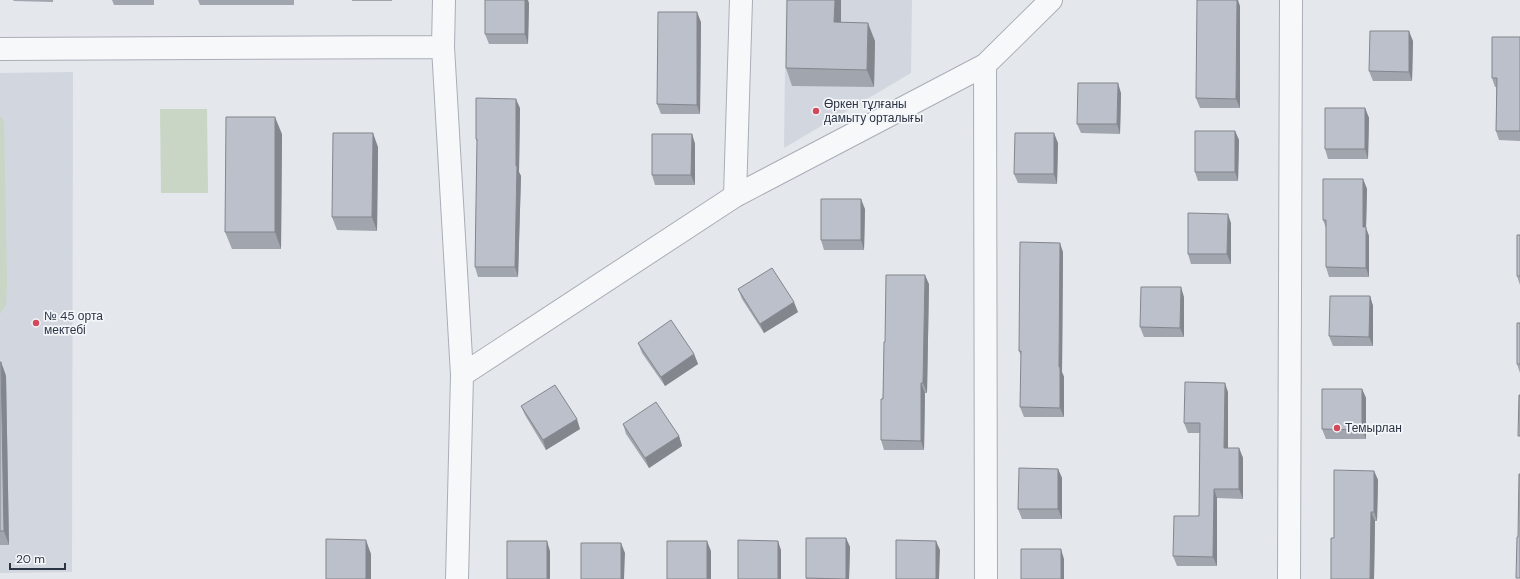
<svg xmlns="http://www.w3.org/2000/svg" width="1520" height="579" viewBox="0 0 1520 579" font-family="'DM Sans',sans-serif">
  <rect width="100%" height="100%" fill="#e4e7ec"/>
  <path fill="#d2d6de" d="M786 0H912L911 73 784 148Z
    M73 72 72 572 0 573V73Z"/>
  <path fill="#c9d6c5" d="M160 109H207L208 193H161Z
    M0 116 4 121 7 282 6 305 0 314Z"/>
  <g fill="none" stroke-linecap="round" stroke-linejoin="round">
    <defs>
      <path id="minor" d="M444 0 443 47 462 375
        M0 49 443 47
        M985 65 986 579
        M735 196 741 0
        M457 579 462 375 735 196 985 65 1051 0
        M1289 579 1291 0"/>
    </defs>
    <use href="#minor" stroke="#a9aeb7" stroke-width="24"/>
    <use href="#minor" stroke="#f7f8fa" stroke-width="22"/>
  </g>
  <path fill="#a1a5ae" d="M13 0H53V2L14 1Z
    M112 0H154V5H114Z
    M198 0H294V5H200Z
    M352 0H392V1H352Z
    M841 1V22L875 41 874 87 792 86 786 68Z
    M529 3 528 44H489L485 34Z
    M1240 6V108H1200L1196 98Z
    M701 22 700 114H661L657 104Z
    M1520 37V141L1499 140 1496 131V87H1495L1492 78Z
    M1413 41 1412 81H1373L1369 71Z
    M1121 93 1120 134 1081 133 1077 124Z
    M520 108 519 172 521 176 518 277H478L475 267 477 142 476 139Z
    M1365 108 1369 118 1368 159H1328L1325 149Z
    M1235 131 1239 140 1238 181H1198L1195 172Z
    M282 134 281 249H232L225 232Z
    M692 134 695 144V185H655L652 175Z
    M1058 143 1057 184 1018 183 1014 174Z
    M378 147 377 231 337 230 332 217Z
    M1363 179 1367 189 1366 228 1369 236V277H1329L1326 267V228L1323 220Z
    M865 209 864 250H824L821 240Z
    M1231 223V264H1191L1188 254Z
    M1520 235V285L1517 276Z
    M1063 252 1062 372 1064 377V417H1024L1020 407 1021 356 1019 351Z
    M929 284 927 393H925L924 450H884L881 440 885 342Z
    M738 289 798 312 764 333 742 299Z
    M1370 296 1373 306V346H1333L1329 336Z
    M1184 297V337H1144L1140 327Z
    M1520 323V373L1517 364Z
    M638 343 694 354 698 364 665 386 642 353Z
    M0 362H1L6 376 9 545H0Z
    M1362 389 1366 398V439H1326L1322 429Z
    M1228 392V448H1239L1243 458V499L1217 498V566H1177L1173 556 1199 516 1200 433H1188L1184 423Z
    M521 406 580 429 546 450 525 415Z
    M623 424 679 436 682 446 649 468 626 434Z
    M1058 469 1062 478V519H1022L1018 509Z
    M1374 471 1378 480 1377 521H1375L1374 579H1331V538H1334Z
    M846 538 850 547 849 579H806V578Z"/>
  <path fill="#83868d" d="M525 0H528L529 3 528 44 525 34Z
    M835 0H841V40L834 22Z
    M1237 0H1238L1240 6V108L1236 99Z
    M697 12 701 22 700 114 697 105Z
    M868 23 875 41 874 87 867 70Z
    M1409 31 1413 41 1412 81 1409 72Z
    M1118 83 1121 93 1120 134 1117 124Z
    M516 99 520 108 519 172 521 176 518 277 515 267Z
    M1365 108 1369 118 1368 159 1365 149Z
    M275 117 282 134 281 249 275 232Z
    M1235 131 1239 140 1238 181 1235 172Z
    M373 133 378 147 377 231 372 217Z
    M1054 133 1058 143 1057 184 1054 174Z
    M692 134 695 144V185L691 175Z
    M1363 179 1367 189 1366 228 1369 236V277L1366 268 1363 227Z
    M861 199 865 209 864 250 861 240Z
    M1228 214 1231 223V264L1227 254Z
    M1060 243 1063 252 1062 372 1064 377V417L1060 408 1059 367Z
    M925 275 929 284 927 393 923 383Z
    M1181 287 1184 297V337L1180 328Z
    M1370 296 1373 306V346L1369 337Z
    M794 302 798 312 764 333 760 324Z
    M694 354 698 364 665 386 661 377Z
    M1 362 6 376 9 545 4 531Z
    M921 383 925 393 924 450 921 441Z
    M1225 383 1228 392V458L1224 448Z
    M1362 389 1366 398V439L1362 430Z
    M577 419 580 429 546 450 543 440Z
    M679 436 682 446 649 468 645 458Z
    M1239 448 1243 458V499L1239 489Z
    M1058 469 1062 478V519L1058 509Z
    M1374 471 1378 480 1377 521 1374 512Z
    M1214 489 1217 498V566L1213 557Z
    M1371 512 1375 521 1374 579H1370Z
    M846 538 850 547 849 579H846Z
    M366 540 371 554V579H366Z
    M547 541 550 551V579H547Z
    M707 541 711 551V579H707Z
    M778 541 781 550V579H778Z
    M936 541 940 550 939 579H936Z
    M621 543 625 553 624 579H621Z
    M1061 549 1064 559V579H1061Z"/>
  <path fill="#bbc0ca" stroke="#83868d" d="M485 0H525V34H485Z
    M787 0H835L834 22 868 23 867 70 786 68Z
    M1197 0H1237L1236 99 1196 98Z
    M658 12H697V105L657 104Z
    M1370 31H1409V72L1369 71Z
    M1492 37H1520V131H1496L1497 78H1492Z
    M1078 83H1118L1117 124H1077Z
    M476 98 516 99V166H517L515 267H475L477 139H476Z
    M1325 108H1365V149H1325Z
    M226 117H275V232H225Z
    M1195 131H1235V172H1195Z
    M333 133H373L372 217H332Z
    M1015 133H1054V174H1014Z
    M652 134H692L691 175H652Z
    M1323 179H1363V227H1366V268L1326 267V220H1323Z
    M821 199H861V240H821Z
    M1188 213 1228 214 1227 254H1188Z
    M1517 235H1520V276H1517Z
    M1020 242 1060 243 1059 367H1060V408L1020 407 1021 351H1019Z
    M772 268 794 302 760 324 738 289Z
    M886 275H925L923 383H921V441L881 440V399H883L884 342H885Z
    M1141 287H1181L1180 328 1140 327Z
    M1330 296H1370L1369 337 1329 336Z
    M671 320 694 354 661 377 638 343Z
    M1517 323H1520V364H1517Z
    M0 362H1L4 531H0Z
    M1185 382 1225 383 1224 448H1239V489H1214L1213 557 1173 556 1174 516H1199L1200 423H1184Z
    M555 385 577 419 543 440 521 406Z
    M1322 389H1362V430L1322 429Z
    M1519 395H1520V436H1518Z
    M656 402 679 436 645 458 623 424Z
    M1019 468 1058 469V509H1018Z
    M1334 470 1374 471V512H1371L1370 579H1331V538H1334Z
    M1519 474H1520V578H1516L1517 537H1518Z
    M806 538H846V579L806 578Z
    M326 539 366 540V579H326Z
    M738 540 778 541V579H738Z
    M896 540 936 541V579H896Z
    M507 541H547V579H507Z
    M667 541H707V579H667Z
    M581 543H621V579H581Z
    M1021 549H1061V579H1021Z"/>
  <g fill="#d1495b" stroke="#f4f6f9" stroke-width="1.5">
    <circle cx="816" cy="111" r="4"/>
    <circle cx="36" cy="323" r="4"/>
    <circle cx="1337" cy="428" r="4"/>
  </g>
  <g text-anchor="middle" stroke-width="3.5" stroke-linejoin="round" paint-order="stroke">
    <g font-size="12" fill="#2b3445" stroke="#f4f6f9" text-anchor="start">
      <text x="824" y="108">Өркен тұлғаны<tspan x="824" dy="14">дамыту орталығы</tspan></text>
      <text x="44" y="320">№ 45 орта<tspan x="44" dy="14">мектебі</tspan></text>
      <text x="1345" y="432">Темырлан</text>
    </g>
  </g>
  <path d="M10 563v6h55v-6" fill="none" stroke="#2b3445" stroke-width="2"/>
  <text x="16" y="563" font-size="12" fill="#2b3445" stroke="#f4f6f9" stroke-width="3" paint-order="stroke">20 m</text>
</svg>
